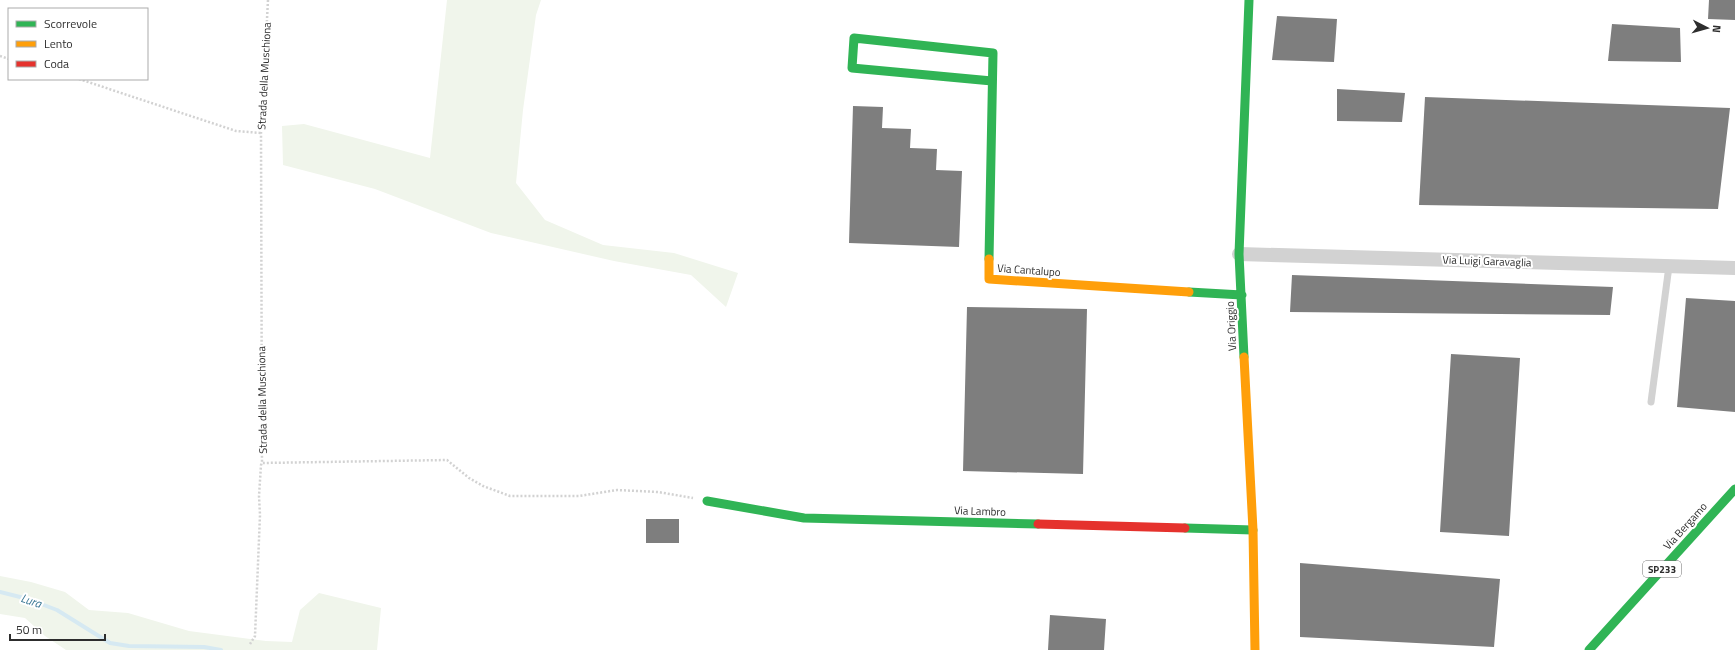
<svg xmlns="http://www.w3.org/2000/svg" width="1735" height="650" viewBox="0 0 1735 650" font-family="'Titillium Web',sans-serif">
  <rect width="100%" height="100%" fill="#fff"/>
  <path fill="#f0f5eb" d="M447 0H541L536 15 523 110 516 183 545 220 603 245 674 253 738 273 726 307 691 275 614 261 491 233 375 189 283 165 282 126 304 124 430 158Z
    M0 576 31 582 65 592 89 610 128 613 189 631 266 641 292 642 300 610 319 593 381 608 377 650H66L45 636 25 618 0 614Z"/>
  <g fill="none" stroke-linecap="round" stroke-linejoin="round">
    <path stroke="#d6e9f2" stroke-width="4" d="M0 592 28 599 57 610 110 643 129 646 204 647 221 650"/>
  </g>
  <path fill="#7e7e7e" d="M1709 0H1735V20L1708 19Z
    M1277 16 1337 19 1334 62 1272 60Z
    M1612 24 1680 28 1681 62 1608 61Z
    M1337 89 1405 93 1402 122 1337 121Z
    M1425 97 1730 108 1718 209 1419 205Z
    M853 106 883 107 882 128 911 129 910 148 937 149 936 170 962 171 959 247 849 243Z
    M1292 275 1613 287 1610 315 1290 312Z
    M1686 298 1735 301V412L1677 407Z
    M967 307 1087 309 1083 474 963 471Z
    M1451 354 1520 358 1509 536 1440 532Z
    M646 519H679V543H646Z
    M1300 563 1500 579 1494 647 1300 637Z
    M1050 615 1106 619 1104 650H1048Z"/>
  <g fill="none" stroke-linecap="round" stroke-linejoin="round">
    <path stroke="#d2d2d2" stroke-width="2.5" stroke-dasharray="2 2" stroke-linecap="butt" d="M268 0 261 133 262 463 447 460 469 478 483 486 510 496H579L617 490 658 492 693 498
      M0 56 9 59
      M79 79 236 131 261 133
      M250 644 255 636 260 515 259 496 261 465 262 463"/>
    <path stroke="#d2d2d2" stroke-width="7" d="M1651 402 1669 266"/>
    <path stroke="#d2d2d2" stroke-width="14" d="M1239 254 1735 268"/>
    <path stroke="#30b455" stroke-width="9" d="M989 259 993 53 854 38 852 68 992 81
      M1189 292 1242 295
      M1244 357 1239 254 1249 0
      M707 501 804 518 1038 524
      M1185 528 1253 530
      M1589 650 1735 489"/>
    <path stroke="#ff9f0a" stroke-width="9" d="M989 259V279L1189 292
      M1244 357 1253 530 1255 650"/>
    <path stroke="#e5322d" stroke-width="9" d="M1038 524 1185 528"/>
  </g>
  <g text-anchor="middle" stroke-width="4" stroke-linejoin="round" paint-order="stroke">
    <rect fill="#fff" stroke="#6c6c6c" stroke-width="1" x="1643" y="561" width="38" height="16" rx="3"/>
    <g font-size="10" font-weight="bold" fill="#2d2d2d">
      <text x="1662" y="573">SP233</text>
    </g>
    <g font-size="11" fill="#2d2d2d" stroke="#fff">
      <text transform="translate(264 76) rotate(-87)" y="4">Strada della Muschiona</text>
      <text transform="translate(1487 261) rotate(2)" y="4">Via Luigi Garavaglia</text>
      <text transform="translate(1029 270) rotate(4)" y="4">Via Cantalupo</text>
      <text transform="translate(1231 326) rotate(-93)" y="4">Via Origgio</text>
      <text transform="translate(262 400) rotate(-91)" y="4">Strada della Muschiona</text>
      <text transform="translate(980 511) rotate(2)" y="4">Via Lambro</text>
      <text transform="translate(1685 526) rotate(-48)" y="4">Via Bergamo</text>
    </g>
    <g font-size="12" font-style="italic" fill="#377593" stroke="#fff">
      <text transform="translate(31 601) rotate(18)" y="4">Lura</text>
    </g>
  </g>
  <rect x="8" y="8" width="140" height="72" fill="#ffffff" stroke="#ababab"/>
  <rect x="16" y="21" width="20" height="6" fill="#30b455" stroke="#ababab"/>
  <text x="44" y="28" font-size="12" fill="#2d2d2d">Scorrevole</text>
  <rect x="16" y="41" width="20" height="6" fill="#ff9f0a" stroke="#ababab"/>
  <text x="44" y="48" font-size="12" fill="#2d2d2d">Lento</text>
  <rect x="16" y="61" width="20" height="6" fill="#e5322d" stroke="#ababab"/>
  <text x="44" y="68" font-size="12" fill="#2d2d2d">Coda</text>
  <g transform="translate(1707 28) rotate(96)" stroke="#ffffff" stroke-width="3" paint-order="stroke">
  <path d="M0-3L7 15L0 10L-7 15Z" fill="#2d2d2d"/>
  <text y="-6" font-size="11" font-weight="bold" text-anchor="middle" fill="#2d2d2d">N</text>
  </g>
  <path d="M10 634v6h95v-6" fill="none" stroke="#2d2d2d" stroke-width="2"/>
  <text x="16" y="634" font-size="12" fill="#2d2d2d" stroke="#ffffff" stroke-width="3" paint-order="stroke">50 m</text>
</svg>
